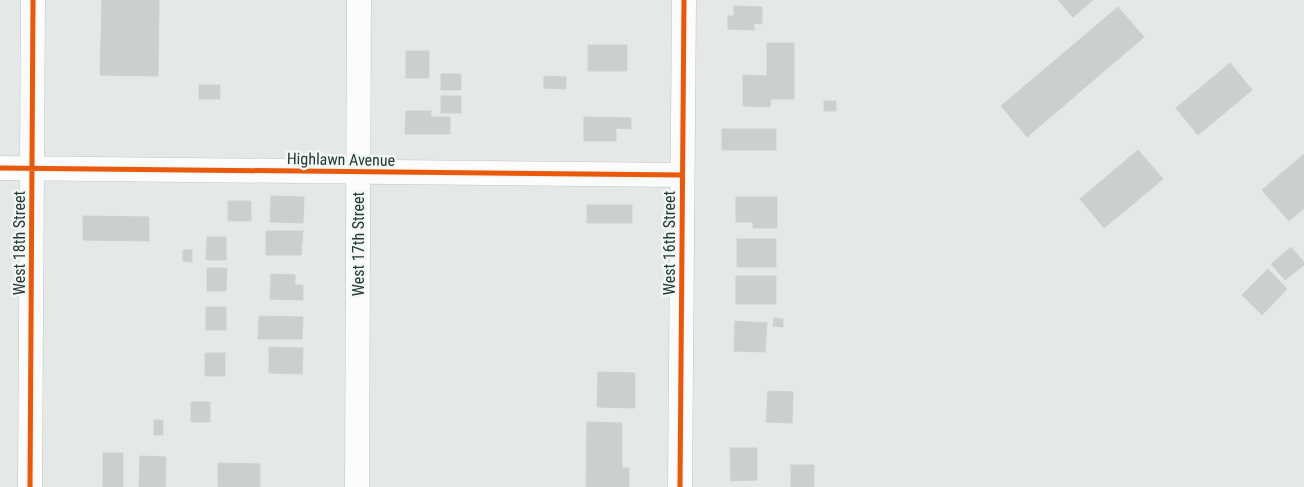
<svg xmlns="http://www.w3.org/2000/svg" width="1304" height="487" viewBox="0 0 1304 487" font-family="'Roboto Condensed',sans-serif">
  <rect width="100%" height="100%" fill="#e4e9e7"/>
  <path fill="#cbd0ce" stroke="#cdd1d0" d="M102 0H159L158 76 100 75Z
    M1058 0H1093L1073 17Z
    M734 6 762 7V24L754 23V30L728 29V16H734Z
    M1118 7 1144 37 1027 137 1001 106Z
    M767 43H794V99H771L770 107 743 106V75L767 76Z
    M588 45H627V71H588Z
    M406 51H429V78H406Z
    M1230 63 1252 90 1198 135 1176 108Z
    M441 74H461V90H441Z
    M544 76 566 77V89L544 88Z
    M199 85H220V99H199Z
    M441 96H461V113H441Z
    M824 101H836V111H824Z
    M406 111H431V117H450V134H405Z
    M584 117 631 118V129L616 128V141H584Z
    M722 129H776V150H722Z
    M1138 150 1163 179 1104 228 1080 199Z
    M1304 154V208L1289 221 1262 190Z
    M271 196 304 197 303 223 270 222Z
    M736 197H777V228H753V222H736Z
    M228 201H251V221H228Z
    M587 205H632V223H587Z
    M83 216 149 217V241L83 240Z
    M266 231H303L301 255H266Z
    M207 237H226V260H206Z
    M737 239H776V267H737Z
    M1291 247 1304 262V265L1285 280 1271 264Z
    M183 250H192V262L183 261Z
    M207 268H227L226 291H207Z
    M1268 269 1287 289 1262 315 1242 295Z
    M271 274 295 275V285H303V300L270 299Z
    M736 276H776V304H736Z
    M206 307H226V330H206Z
    M259 316 303 317 302 339H258Z
    M774 318 783 319V327L773 326Z
    M735 321 767 323 765 352 734 351Z
    M269 347 303 348 302 374 269 373Z
    M205 353H225V376H205Z
    M598 372 635 373V408L597 407Z
    M768 391 793 392 792 423 766 422Z
    M191 402H210V422H191Z
    M154 420H163V435H154Z
    M587 422 622 423V468H629V487H586Z
    M730 448H757V480L731 481Z
    M103 453H123V487H103Z
    M140 456 166 457 165 487H139Z
    M218 463 260 464V487H218Z
    M791 465H814V487H791Z"/>
  <g fill="none" stroke-linecap="round" stroke-linejoin="round">
    <defs>
      <path id="minor" d="M0 168 682 175
        M30 487 33 0
        M357 487 359 0
        M680 487 684 0"/>
    </defs>
    <use href="#minor" stroke="#c1c6c4" stroke-width="25"/>
    <use href="#minor" stroke="#fbfcfb" stroke-width="24"/>
    <defs>
      <path id="cycleway" d="M0 168 682 175
        M30 487 33 0
        M680 487 684 0"/>
    </defs>
    <use href="#cycleway" stroke="#f2f7f5" stroke-width="8"/>
    <use href="#cycleway" stroke="#e8590c" stroke-width="5"/>
  </g>
  <g text-anchor="middle" stroke-width="5" stroke-linejoin="round" paint-order="stroke">
    <g font-size="16" fill="#243a35" stroke="#f2f7f5">
      <text transform="translate(341 159) rotate(1)" y="6">Highlawn Avenue</text>
      <text transform="translate(19 243) rotate(-90)" y="6">West 18th Street</text>
      <text transform="translate(669 243) rotate(-90)" y="6">West 16th Street</text>
      <text transform="translate(358 244) rotate(-90)" y="6">West 17th Street</text>
    </g>
  </g>
</svg>
